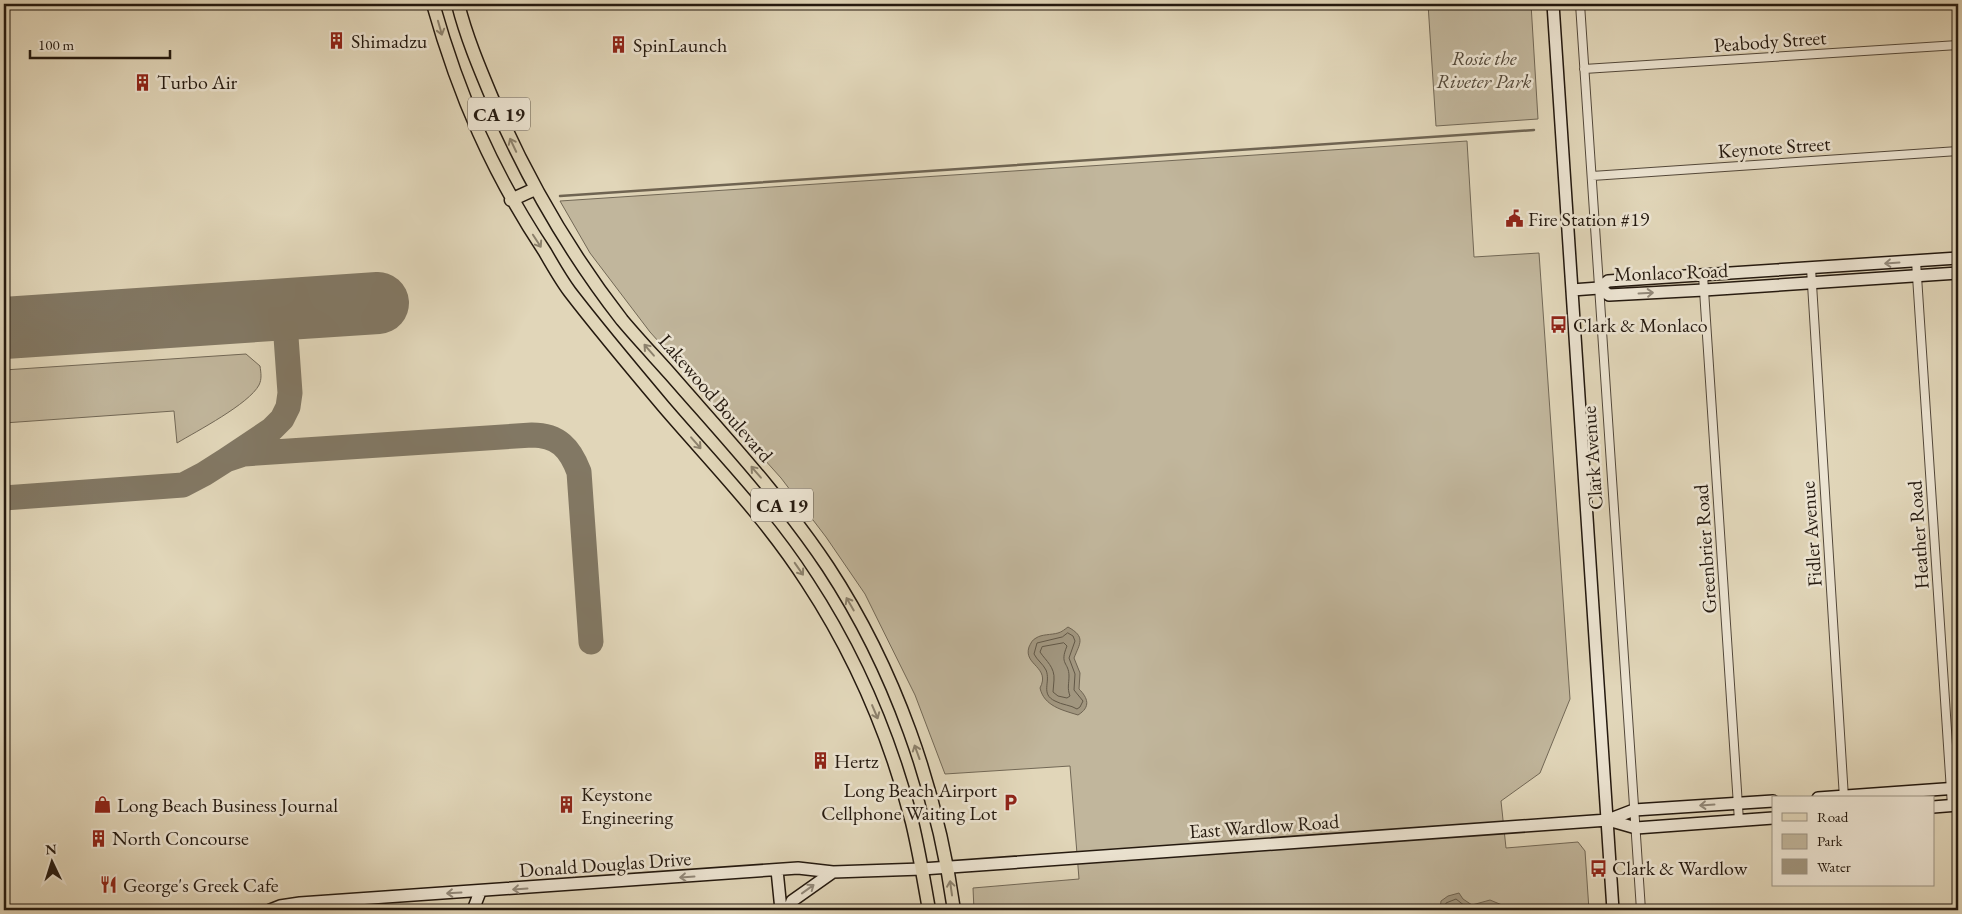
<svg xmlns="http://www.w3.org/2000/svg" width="1962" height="914" viewBox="0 0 1962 914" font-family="'EB Garamond',serif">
  <rect width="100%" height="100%" fill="#e1d6b9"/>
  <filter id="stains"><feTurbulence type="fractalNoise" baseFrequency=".004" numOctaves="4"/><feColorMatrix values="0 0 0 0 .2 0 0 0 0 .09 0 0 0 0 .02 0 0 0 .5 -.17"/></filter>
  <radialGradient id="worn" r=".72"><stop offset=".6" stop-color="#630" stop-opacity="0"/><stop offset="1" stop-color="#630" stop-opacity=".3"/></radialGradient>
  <path fill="#c1b69c" stroke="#726856" d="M1428 4H1531L1538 119 1436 126Z
    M1467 141 1474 257 1539 253 1570 699 1540 773 1501 801 1506 848 1578 842 1585 851 1589 910H974L973 888 1079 879 1070 766 945 774 915 695 865 594 826 537 781 478 650 332 590 253 560 201Z
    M246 354 260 366C261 373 262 379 259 385 249 404 197 431 177 443L174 411 4 423V370Z"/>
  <path fill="#a1967f" stroke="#6f6452" d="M1068 627C1086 637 1080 643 1074 658L1080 673 1079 689C1088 698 1091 707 1078 715 1062 710 1044 706 1040 688 1051 667 1023 665 1029 647 1031 643 1032 640 1036 638 1042 634 1051 635 1058 633 1062 632 1065 629 1068 627Z
    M1459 893 1463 899 1472 905 1490 900 1502 905 1504 910H1440L1441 901 1448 896Z"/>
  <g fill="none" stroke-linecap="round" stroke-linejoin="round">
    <path stroke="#625847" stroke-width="1" d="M1068 633 1073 636 1075 641 1069 658 1075 674 1074 690 1083 701 1080 707 1077 709C1071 705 1062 705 1055 701 1040 694 1051 682 1046 670 1043 664 1037 660 1034 654L1037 643 1062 637Z
      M1064 643 1067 646C1059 665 1069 662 1069 676 1069 684 1067 688 1070 696L1067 698 1058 696 1053 692C1053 688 1054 684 1054 680 1055 667 1046 661 1040 652L1042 647Z
      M1444 910 1446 903 1456 899 1470 910 1490 905 1499 910"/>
    <path stroke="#6f6452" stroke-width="2.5" d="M560 196 1534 130"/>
    <path stroke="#827864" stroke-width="25" d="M226 460 244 454 532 435C558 435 570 448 579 472L591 642
      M4 498 183 485 204 474 226 460 271 430 282 419 288 407 290 393 284 309"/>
    <path stroke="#827864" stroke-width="62" d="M4 328 378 303"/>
    <defs>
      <path id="street" d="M1580 4 1641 910
        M1584 69 1958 45
        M1592 176 1958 151
        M1916 261 1952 806
        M1811 268 1844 798
        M1703 275 1739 821"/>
      <path id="secondary" d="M1553 4 1613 910
        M1599 288 1608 281 1958 258
        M1599 288 1609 295 1704 290 1958 273
        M1572 290 1599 288
        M1818 798 1958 788
        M1933 807 1958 805
        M1608 820 1636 828 1773 818
        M777 870 781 910
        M270 910 280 906 300 903 798 868 833 872 922 869 1608 820 1634 810 1773 801
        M473 910 480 892
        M789 910 792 901 833 872"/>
      <path id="primary" d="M433 4C459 96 492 172 545 252 553 266 561 280 570 292 600 331 632 369 664 407 713 464 766 518 807 582 855 655 890 737 912 822 919 851 924 881 929 910
        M458 4C466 36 479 67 492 98 526 177 569 252 622 320 638 339 655 357 671 375 725 437 782 498 828 567 895 669 937 789 954 910
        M511 200 535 189"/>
    </defs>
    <use href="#street" stroke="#53483a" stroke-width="10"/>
    <use href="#secondary" stroke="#24190f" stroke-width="14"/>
    <use href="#primary" stroke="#24190f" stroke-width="15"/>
    <use href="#street" stroke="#ece4d2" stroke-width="8"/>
    <use href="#secondary" stroke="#ece4d2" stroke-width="11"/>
    <use href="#primary" stroke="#e1d6b9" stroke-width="12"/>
  </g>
  <defs><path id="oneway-shaft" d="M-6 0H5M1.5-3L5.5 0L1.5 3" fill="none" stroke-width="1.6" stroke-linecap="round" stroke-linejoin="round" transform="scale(1.25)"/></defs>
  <g stroke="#8c816c">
    <use href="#oneway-shaft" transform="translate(440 28) rotate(74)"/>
    <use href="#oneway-shaft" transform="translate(513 145) rotate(-115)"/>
    <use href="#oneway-shaft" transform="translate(537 241) rotate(57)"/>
    <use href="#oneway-shaft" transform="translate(649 350) rotate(-131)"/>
    <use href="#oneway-shaft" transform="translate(696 443) rotate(49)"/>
    <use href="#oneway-shaft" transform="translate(756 472) rotate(-131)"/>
    <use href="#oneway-shaft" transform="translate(799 569) rotate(55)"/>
    <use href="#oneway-shaft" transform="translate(850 604) rotate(-120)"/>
    <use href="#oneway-shaft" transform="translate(875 712) rotate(67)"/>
    <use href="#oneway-shaft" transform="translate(917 752) rotate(-110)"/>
    <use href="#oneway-shaft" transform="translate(951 888) rotate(-98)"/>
  </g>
  <g stroke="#92897a">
    <use href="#oneway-shaft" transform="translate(1892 263) rotate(176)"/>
    <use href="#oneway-shaft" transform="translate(1646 293) rotate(-3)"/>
    <use href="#oneway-shaft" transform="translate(1707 805) rotate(176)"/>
    <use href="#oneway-shaft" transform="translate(687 877) rotate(176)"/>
    <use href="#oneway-shaft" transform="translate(520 889) rotate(176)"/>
    <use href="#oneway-shaft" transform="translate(808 889) rotate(-36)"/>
    <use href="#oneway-shaft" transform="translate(454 893) rotate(177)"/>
  </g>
  <defs>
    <symbol id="building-bare" viewBox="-9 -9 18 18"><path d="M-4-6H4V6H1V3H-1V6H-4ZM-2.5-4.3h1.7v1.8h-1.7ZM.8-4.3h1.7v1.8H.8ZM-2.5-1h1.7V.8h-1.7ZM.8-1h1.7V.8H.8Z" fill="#8f2418" stroke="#ece4d2" stroke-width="2.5" paint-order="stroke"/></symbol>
    <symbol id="civic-bare" viewBox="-9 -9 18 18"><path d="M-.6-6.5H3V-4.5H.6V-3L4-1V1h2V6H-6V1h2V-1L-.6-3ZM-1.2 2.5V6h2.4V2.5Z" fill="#8f2418" stroke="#ece4d2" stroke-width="2.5" paint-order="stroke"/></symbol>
    <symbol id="bus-bare" viewBox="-9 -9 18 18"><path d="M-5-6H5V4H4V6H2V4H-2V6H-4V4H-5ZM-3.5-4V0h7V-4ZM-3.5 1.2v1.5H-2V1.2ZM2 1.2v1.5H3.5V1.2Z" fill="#8f2418" stroke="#ece4d2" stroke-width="2.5" paint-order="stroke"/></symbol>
    <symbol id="parking-bare" viewBox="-9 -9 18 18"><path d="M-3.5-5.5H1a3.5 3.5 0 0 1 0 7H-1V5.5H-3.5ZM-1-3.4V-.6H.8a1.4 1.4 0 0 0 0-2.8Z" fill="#8f2418" stroke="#ece4d2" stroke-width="2.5" paint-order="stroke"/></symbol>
    <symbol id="shop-bare" viewBox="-9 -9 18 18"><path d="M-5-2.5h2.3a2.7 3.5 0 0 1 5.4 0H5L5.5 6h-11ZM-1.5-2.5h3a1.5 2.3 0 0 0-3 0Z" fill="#8f2418" stroke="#ece4d2" stroke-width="2.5" paint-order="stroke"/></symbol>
    <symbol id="restaurant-bare" viewBox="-9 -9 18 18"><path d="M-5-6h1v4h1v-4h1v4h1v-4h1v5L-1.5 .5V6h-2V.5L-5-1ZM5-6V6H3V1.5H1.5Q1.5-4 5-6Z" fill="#8f2418" stroke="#ece4d2" stroke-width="2.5" paint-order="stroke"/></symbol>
  </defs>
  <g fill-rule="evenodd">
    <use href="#building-bare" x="324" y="28" width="25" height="25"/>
    <use href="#building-bare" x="606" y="32" width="25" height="25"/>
    <use href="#building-bare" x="130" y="70" width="25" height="25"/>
    <use href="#civic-bare" x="1502" y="206" width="25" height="25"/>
    <use href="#bus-bare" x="1546" y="312" width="25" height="25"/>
    <use href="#building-bare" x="808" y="748" width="25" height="25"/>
    <use href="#parking-bare" x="998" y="790" width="25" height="25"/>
    <use href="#shop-bare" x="90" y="792" width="25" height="25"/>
    <use href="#building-bare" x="554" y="792" width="25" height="25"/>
    <use href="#building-bare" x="86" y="826" width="25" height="25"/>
    <use href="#bus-bare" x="1586" y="856" width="25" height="25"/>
    <use href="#restaurant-bare" x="96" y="872" width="25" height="25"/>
  </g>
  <g text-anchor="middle" stroke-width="5" stroke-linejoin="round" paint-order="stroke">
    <g fill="#ece4d2" stroke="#60564a" stroke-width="1">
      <rect x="468" y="97.5" width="62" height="33" rx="4"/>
      <rect x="751" y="488.5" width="62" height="33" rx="4"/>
    </g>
    <g font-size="19" font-weight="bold" fill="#24190f">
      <text x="499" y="121">CA 19</text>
      <text x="782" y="512">CA 19</text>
    </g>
    <g font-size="20" fill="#24190f" stroke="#ece4d2" text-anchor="start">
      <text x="351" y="48">Shimadzu</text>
      <text x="633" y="52">SpinLaunch</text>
      <text x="157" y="89">Turbo Air</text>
      <text x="1528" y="226">Fire Station #19</text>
      <text x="1573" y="332">Clark &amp; Monlaco</text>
      <text x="834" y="768">Hertz</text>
      <text x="997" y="797" text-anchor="end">Long Beach Airport<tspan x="997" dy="23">Cellphone Waiting Lot</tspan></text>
      <text x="581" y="801">Keystone<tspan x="581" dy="23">Engineering</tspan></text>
      <text x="117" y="812">Long Beach Business Journal</text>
      <text x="112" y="845">North Concourse</text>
      <text x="1612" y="875">Clark &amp; Wardlow</text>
      <text x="123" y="892">George's Greek Cafe</text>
    </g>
    <g font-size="20" fill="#24190f" stroke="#ece4d2">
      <text transform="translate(1770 41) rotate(-4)" y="7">Peabody Street</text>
      <text transform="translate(1774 147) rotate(-4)" y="7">Keynote Street</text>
      <text transform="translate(1671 272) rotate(-2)" y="7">Monlaco Road</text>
      <text transform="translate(716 398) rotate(49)" y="7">Lakewood Boulevard</text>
      <text transform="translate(1592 458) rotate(-94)" y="7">Clark Avenue</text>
      <text transform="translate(1811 534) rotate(-94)" y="7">Fidler Avenue</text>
      <text transform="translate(1918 535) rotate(-94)" y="7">Heather Road</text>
      <text transform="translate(1705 549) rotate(-94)" y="7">Greenbrier Road</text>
      <text transform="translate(1264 826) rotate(-4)" y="7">East Wardlow Road</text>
      <text transform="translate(605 864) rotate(-4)" y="7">Donald Douglas Drive</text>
    </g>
    <g font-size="20" font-style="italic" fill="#534839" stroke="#ece4d2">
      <text x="1484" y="65">Rosie the<tspan x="1484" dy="23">Riveter Park</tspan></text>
    </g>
  </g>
  <rect width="1962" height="914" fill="none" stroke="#e1d6b9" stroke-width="20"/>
  <rect x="5" y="5" width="1952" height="904" fill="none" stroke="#24190f" stroke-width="2.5"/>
  <rect x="10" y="10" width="1942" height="894" fill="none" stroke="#24190f"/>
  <rect x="1772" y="796" width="162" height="90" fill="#ece4d2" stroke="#9c9384"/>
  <rect x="1782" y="813" width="25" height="8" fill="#e1d6b9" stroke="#9c9384"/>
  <text x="1817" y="822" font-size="15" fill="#24190f">Road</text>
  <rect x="1782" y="834" width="25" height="15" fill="#c1b69c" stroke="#9c9384"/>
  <text x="1817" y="846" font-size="15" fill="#24190f">Park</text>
  <rect x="1782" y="859" width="25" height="15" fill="#a1967f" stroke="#9c9384"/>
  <text x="1817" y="872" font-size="15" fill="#24190f">Water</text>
  <g transform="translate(52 862) rotate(356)" stroke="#ece4d2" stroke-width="4" paint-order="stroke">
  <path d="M0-4L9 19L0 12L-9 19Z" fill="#24190f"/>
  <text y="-8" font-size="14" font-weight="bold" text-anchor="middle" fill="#24190f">N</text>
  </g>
  <path d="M30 50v8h140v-8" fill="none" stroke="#24190f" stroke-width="2.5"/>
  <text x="38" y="50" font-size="15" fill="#24190f" stroke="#ece4d2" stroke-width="4" paint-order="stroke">100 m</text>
  <rect width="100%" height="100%" filter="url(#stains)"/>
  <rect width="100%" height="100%" fill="url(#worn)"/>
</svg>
